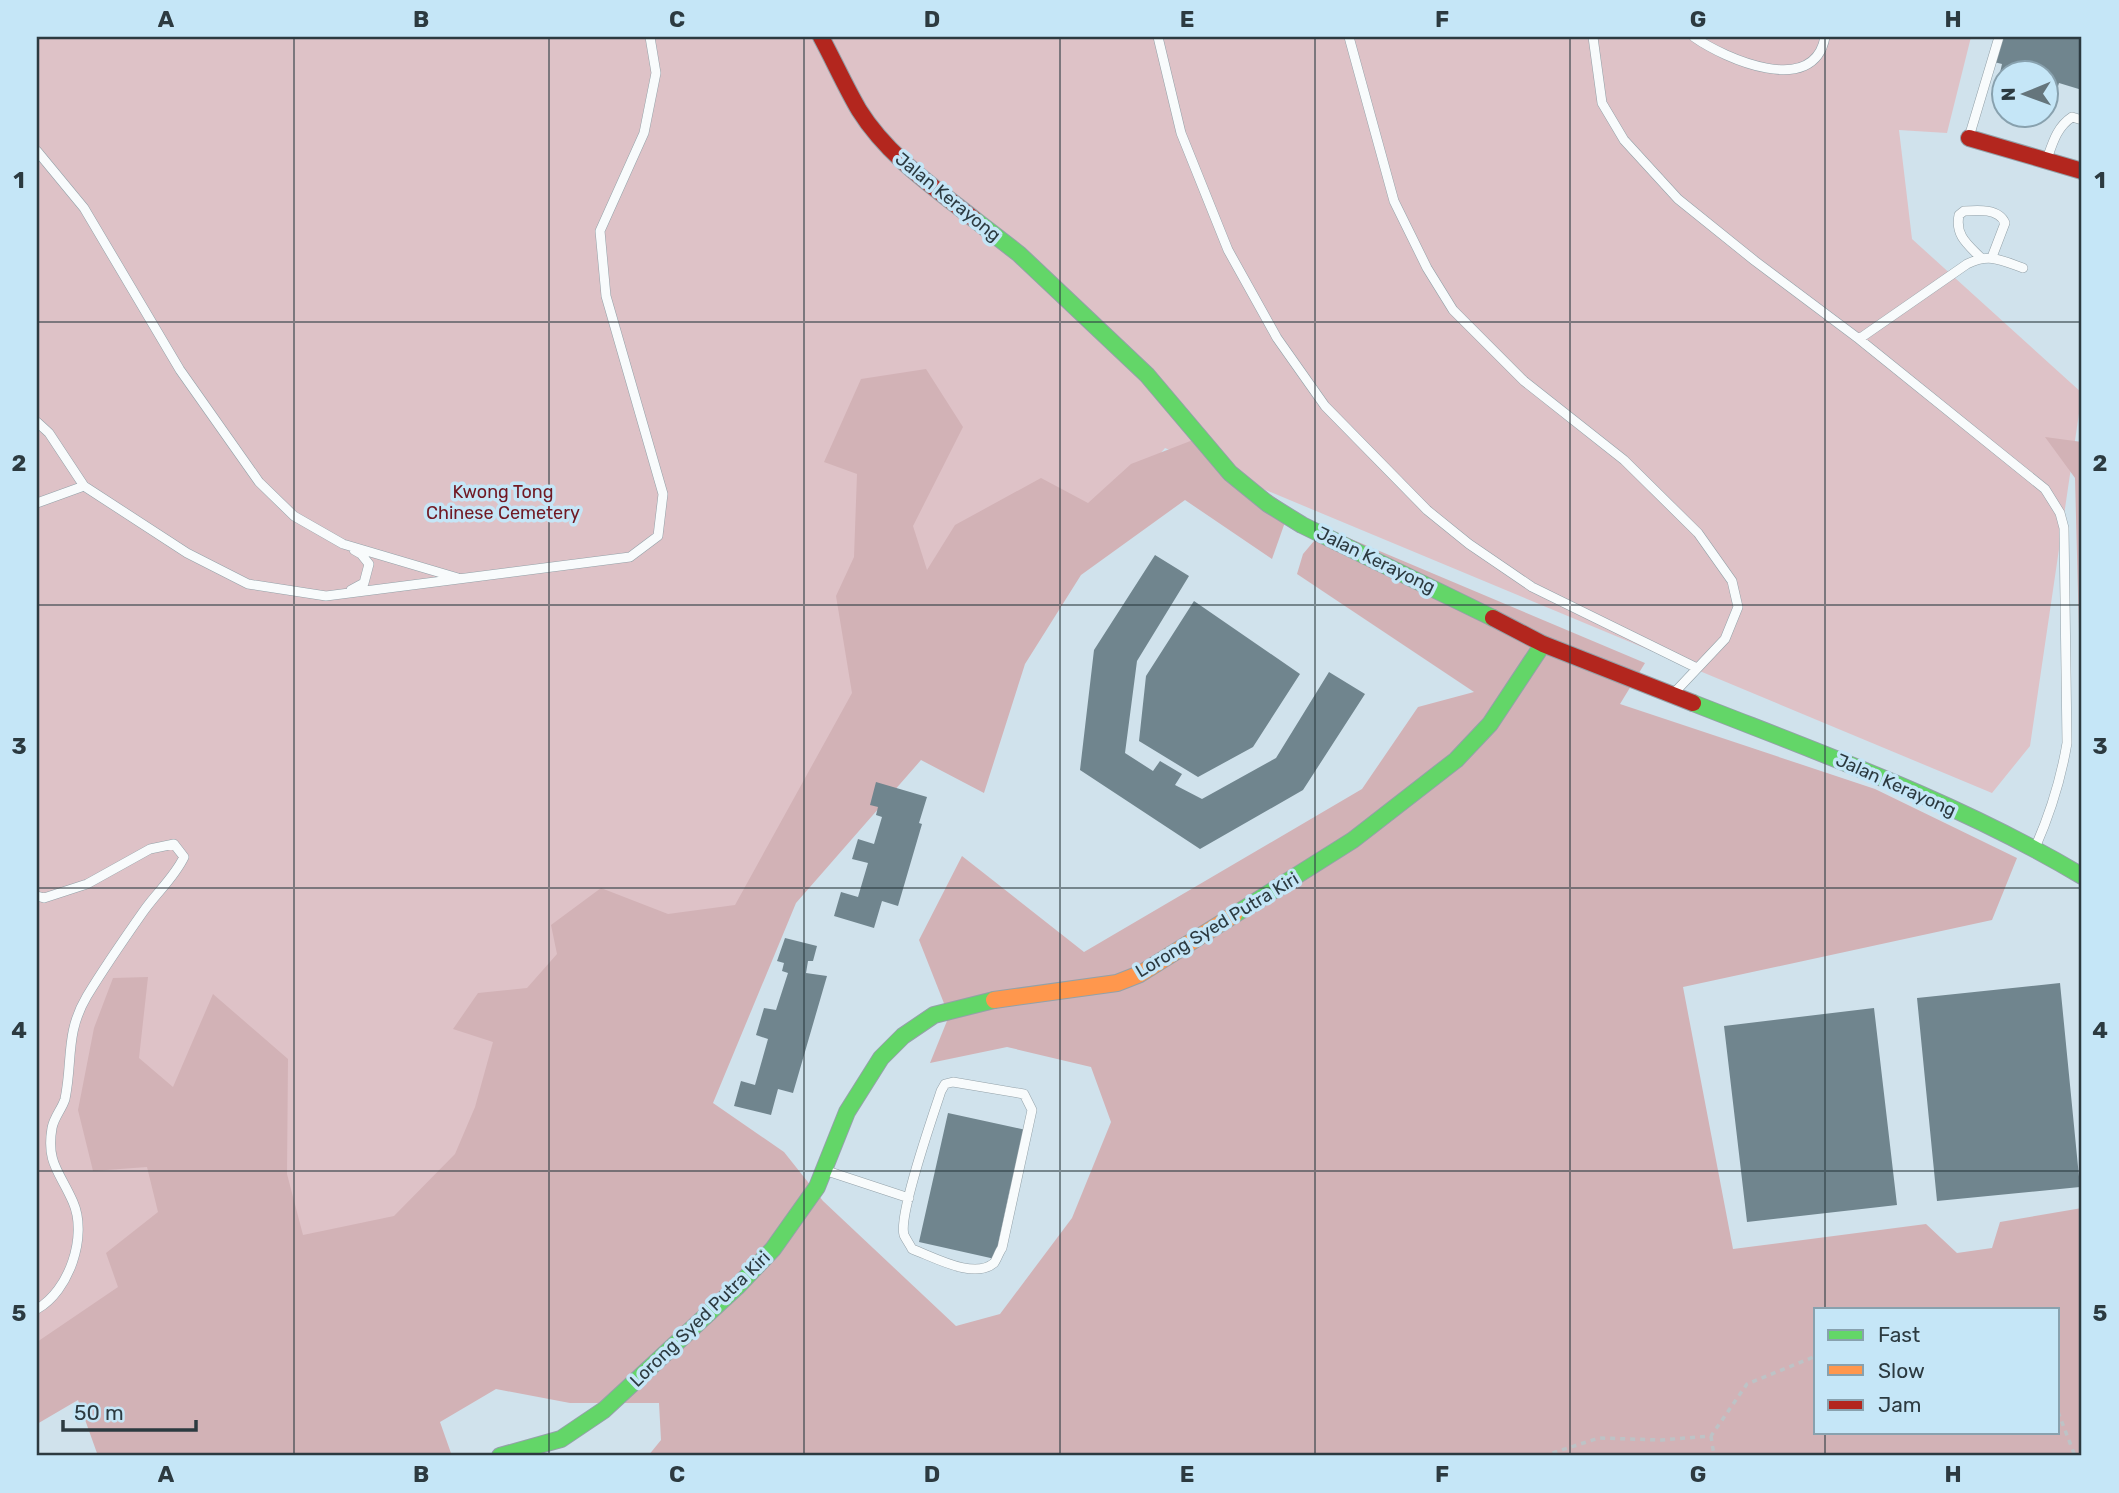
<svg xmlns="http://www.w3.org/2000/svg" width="2119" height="1493" viewBox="0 0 2119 1493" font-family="Rubik,sans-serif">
  <rect width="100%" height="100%" fill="#d0e2ec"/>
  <path fill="#dec2c7" d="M37 37H1971L1947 133 1899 130 1912 239 2082 393 2030 746 1992 793 1165 448 507 1214 37 1378Z"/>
  <path fill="#d2b2b6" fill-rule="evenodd" d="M926 369 963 427 913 526 927 570 955 525 1041 478 1088 503 1131 464 1193 440 1290 508 1272 559 1185 500 1081 575 1025 664 984 793 921 760 796 903 713 1103 784 1152 823 1201 956 1326 1000 1314 1072 1218 1111 1122 1091 1067 1007 1047 930 1063 949 1016 919 940 962 856 1084 952 1362 789 1418 707 1474 692 1297 574 1303 554 1325 528 1645 663 1620 704 1875 789 2017 858 1992 920 1683 987 1733 1249 1926 1224 1957 1253 1992 1248 2000 1222 2082 1208V1456H648L661 1440 659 1403H570L496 1389 440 1422 452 1456H98L78 1400 37 1424V1342L118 1287 106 1253 158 1212 147 1167 93 1171 78 1110 94 1028 113 978 148 977 139 1058 173 1087 213 994 288 1059 287 1174 303 1235 394 1216 455 1154 475 1107 493 1042 453 1029 478 993 527 988 557 954 551 925 601 888 668 914 735 905 852 693 836 596 854 557 857 474 824 462 861 379ZM1816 1309H2058V1432H1816Z
    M2045 437 2082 442V672L2080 671 2075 478Z"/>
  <path fill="#70858e" d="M2001 37H2082V90L2059 83 2056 93 2046 90V74H2004V78L1999 77 2002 64 1994 62Z
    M1155 555 1189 576 1137 661 1125 753 1153 771 1160 761 1182 774 1175 785 1202 799 1276 758 1329 672 1365 694 1303 790 1200 849 1080 770 1094 650Z
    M1194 601 1300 674 1253 747 1198 777 1139 741 1146 676Z
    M876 782 927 797 919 823 922 824 898 906 882 901 874 928 834 916 841 892 858 897 868 863 852 859 858 839 874 844 882 817 876 815 878 807 870 805Z
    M785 938 817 946 813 961H808L806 973 827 976 793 1093 778 1089 771 1115 734 1106 741 1081 755 1085 768 1039 756 1035 764 1008 776 1010 788 973 782 971 784 963 777 961Z
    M2060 983 2080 1187 1937 1201 1917 998Z
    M1874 1008 1897 1205 1747 1222 1724 1026Z
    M948 1113 1026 1130 1013 1190 1010 1189 995 1259 919 1242Z"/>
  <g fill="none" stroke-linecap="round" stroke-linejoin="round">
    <defs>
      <path id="lane" d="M1158 37 1181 133 1228 250 1277 338 1325 406 1427 510 1469 544 1532 587 1697 668
        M1349 37 1394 201 1427 268 1453 310 1524 381 1624 460 1698 533 1732 581 1738 607 1725 639 1674 693
        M1593 37 1602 103 1624 140 1678 199 1755 261 1859 339 2045 489 2060 513 2064 528 2067 743C2061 779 2050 814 2035 848
        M1694 37C1725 59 1814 98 1825 37
        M1969 137 1999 37
        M37 151 84 208 180 370 259 482 294 516 343 544 458 578
        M2047 159C2053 142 2057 127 2072 117L2082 120
        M1980 257C1967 244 1955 235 1959 215L1964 211C1977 210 1999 208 2005 223L1992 257
        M1859 339 1967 264C1989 253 2001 260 2023 268
        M37 422 49 433 84 486
        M37 503 84 486 187 553 248 584 326 596 630 557 658 536 663 494 606 296 600 231 644 133 656 73 650 37
        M351 590 364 583 369 564 361 554 354 550
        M37 896 44 898 87 884 150 849 174 844 184 857C174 878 156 893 143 912 124 939 104 968 87 996 65 1033 73 1060 65 1099 62 1109 54 1117 52 1128 46 1163 60 1172 73 1202 88 1236 69 1291 37 1309
        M953 1082 1024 1094 1032 1110 1002 1248C999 1252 997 1259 994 1263 974 1280 934 1257 912 1249 910 1245 906 1239 904 1235 898 1215 933 1116 941 1091L945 1084Z
        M824 1170 909 1198"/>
      <path id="fast" d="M974 219 1019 254 1147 375 1230 473 1268 504 1302 525 1493 618
        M1693 703C1825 755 1960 803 2082 876
        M1234 915 1353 840 1456 760 1490 724 1543 644
        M500 1456 561 1439 604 1410 737 1287 773 1249 817 1187 847 1112 881 1058 903 1036 934 1015 994 1000"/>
      <path id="slow" d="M994 1000 1117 983 1140 974 1234 915"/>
      <path id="jam" d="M821 37C834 61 845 86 859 110 887 155 932 186 974 219
        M1969 138 2082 171
        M1493 618 1543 644 1693 703"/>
    </defs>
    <use href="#lane" stroke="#93a1a8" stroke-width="10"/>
    <use href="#fast" stroke="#93a1a8" stroke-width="18"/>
    <use href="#slow" stroke="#93a1a8" stroke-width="18"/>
    <use href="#jam" stroke="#93a1a8" stroke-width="18"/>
    <path stroke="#bdc3c6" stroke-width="3.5" stroke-dasharray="5 5" stroke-linecap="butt" d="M2058 1412 2075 1456
      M1711 1436 1714 1456
      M1543 1456 1599 1438 1661 1440 1711 1436 1747 1384 1816 1356"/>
    <use href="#lane" stroke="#f8fbfc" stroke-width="9"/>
    <use href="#fast" stroke="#63d668" stroke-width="16"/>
    <use href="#slow" stroke="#ff974d" stroke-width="16"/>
    <use href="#jam" stroke="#b3261e" stroke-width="16"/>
  </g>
  <path fill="none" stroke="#2c3a40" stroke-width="2" stroke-opacity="0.55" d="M294 37V1456M549 37V1456M804 37V1456M1060 37V1456M1315 37V1456M1570 37V1456M1825 37V1309M37 322H2082M37 605H2082M37 888H2082M37 1171H2082M1825 1432V1456"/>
  <g text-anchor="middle" stroke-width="7" stroke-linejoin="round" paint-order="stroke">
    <g font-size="18" fill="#2c3a40" stroke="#c5e6f7">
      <text transform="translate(948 197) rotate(39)" y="6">Jalan Kerayong</text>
      <text transform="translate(1376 560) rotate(26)" y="6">Jalan Kerayong</text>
      <text transform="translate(1896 785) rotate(24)" y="6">Jalan Kerayong</text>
      <text transform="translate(1217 925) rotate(-31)" y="6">Lorong Syed Putra Kiri</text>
      <text transform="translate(700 1319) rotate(-44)" y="6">Lorong Syed Putra Kiri</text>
    </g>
    <g font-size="18" fill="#701923" stroke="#c5e6f7">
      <text x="503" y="498">Kwong Tong<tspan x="503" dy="21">Chinese Cemetery</tspan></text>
    </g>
  </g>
  <rect width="2119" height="1493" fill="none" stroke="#c5e6f7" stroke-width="77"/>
  <rect x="1814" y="1308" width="245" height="126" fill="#c5e6f7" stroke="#88a1ae" stroke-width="2"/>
  <rect x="1828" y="1330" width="35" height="10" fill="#63d668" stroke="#88a1ae" stroke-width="2"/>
  <text x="1878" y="1342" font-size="21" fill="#2c3a40">Fast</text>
  <rect x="1828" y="1365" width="35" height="10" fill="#ff974d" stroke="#88a1ae" stroke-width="2"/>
  <text x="1878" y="1378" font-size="21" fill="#2c3a40">Slow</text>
  <rect x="1828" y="1400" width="35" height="10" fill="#b3261e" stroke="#88a1ae" stroke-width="2"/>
  <text x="1878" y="1412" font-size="21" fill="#2c3a40">Jam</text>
  <g transform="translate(2025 94) rotate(269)"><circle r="33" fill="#c5e6f7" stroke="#88a1ae" stroke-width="2"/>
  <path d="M0-5L12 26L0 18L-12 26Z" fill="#65757c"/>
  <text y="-10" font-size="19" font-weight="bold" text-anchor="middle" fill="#2c3a40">N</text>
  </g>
  <path d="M63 1420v10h133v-10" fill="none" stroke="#2c3a40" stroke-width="3.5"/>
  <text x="74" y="1420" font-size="21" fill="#2c3a40" stroke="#c5e6f7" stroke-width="5" paint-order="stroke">50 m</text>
  <rect x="38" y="38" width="2042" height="1416" fill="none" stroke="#2c3a40" stroke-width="2.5"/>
  <g font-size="23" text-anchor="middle" font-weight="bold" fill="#2c3a40">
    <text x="166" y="27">A</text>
    <text x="421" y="27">B</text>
    <text x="677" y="27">C</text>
    <text x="932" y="27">D</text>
    <text x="1187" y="27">E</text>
    <text x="1442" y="27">F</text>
    <text x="1698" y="27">G</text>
    <text x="1953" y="27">H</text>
    <text x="19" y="188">1</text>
    <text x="2100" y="188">1</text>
    <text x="19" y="471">2</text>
    <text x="2100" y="471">2</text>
    <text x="19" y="754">3</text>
    <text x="2100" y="754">3</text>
    <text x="19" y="1038">4</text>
    <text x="2100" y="1038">4</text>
    <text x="19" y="1321">5</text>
    <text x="2100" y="1321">5</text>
    <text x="166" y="1482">A</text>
    <text x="421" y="1482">B</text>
    <text x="677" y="1482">C</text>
    <text x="932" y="1482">D</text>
    <text x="1187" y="1482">E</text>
    <text x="1442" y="1482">F</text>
    <text x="1698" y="1482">G</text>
    <text x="1953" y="1482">H</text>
  </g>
</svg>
